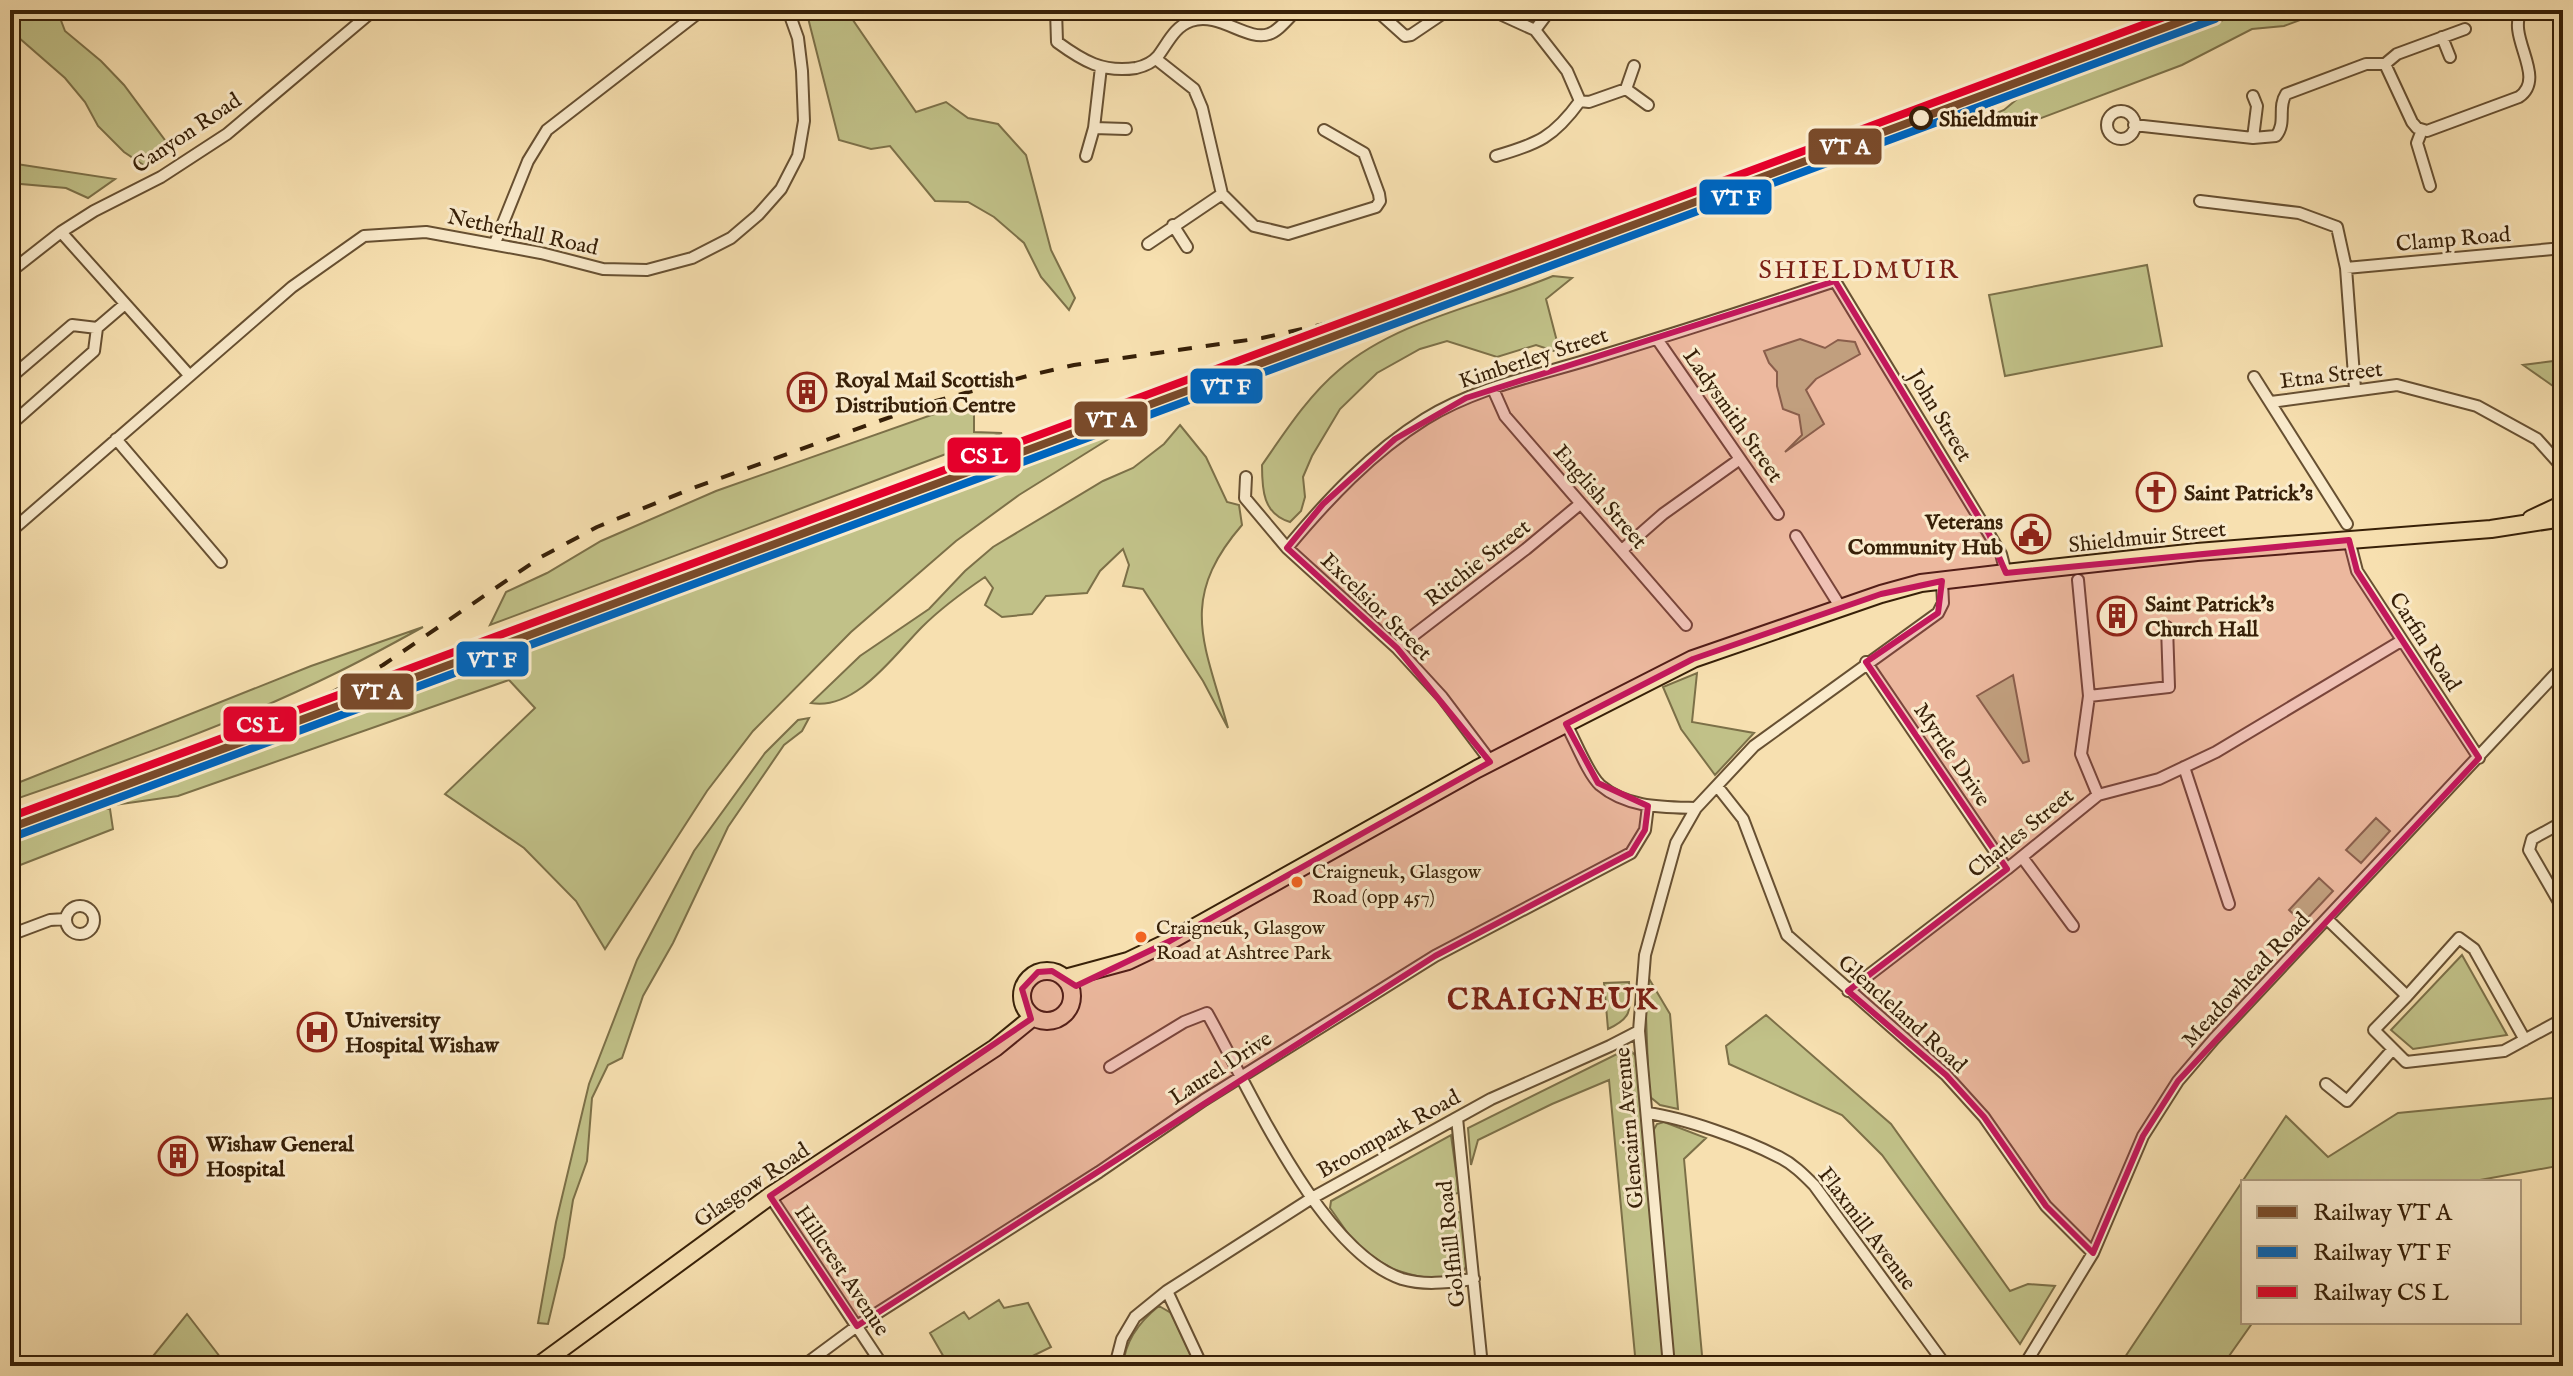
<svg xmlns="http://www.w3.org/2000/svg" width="2573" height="1376" viewBox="0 0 2573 1376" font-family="'IM FELL English',serif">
  <rect width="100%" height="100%" fill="#f7e0b0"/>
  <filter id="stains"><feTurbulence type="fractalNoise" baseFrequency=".0025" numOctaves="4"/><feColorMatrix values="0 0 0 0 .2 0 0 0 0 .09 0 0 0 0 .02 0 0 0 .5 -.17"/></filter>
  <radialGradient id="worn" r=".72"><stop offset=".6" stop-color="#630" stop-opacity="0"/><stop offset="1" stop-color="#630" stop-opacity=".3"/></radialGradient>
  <path fill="#c1c188" stroke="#7c7048" stroke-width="2" d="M10 10H57L65 31 101 61 124 85 173 151 145 166 124 152 98 126 85 102 65 78 10 30Z
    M806 10H846L916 112 946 102 968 118 998 124 1026 155 1051 250 1075 298 1069 310 1041 277 1024 243 994 217 968 202 935 201 890 146 871 149 839 140Z
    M2250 10H2327L2284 26 2252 29 2182 65 2020 126H1966L2004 110 2022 95Z
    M10 163 115 179 88 198 66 188 10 183Z
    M2147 265 2162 346 2005 376 1989 295Z
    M1553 276 1572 278 1546 299 1560 353 1536 345 1497 357 1447 341 1420 349 1377 373 1340 409 1312 456 1303 477 1305 497 1301 511 1290 522C1263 514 1262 490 1262 465 1285 432 1308 396 1339 370 1397 320 1484 305 1553 276Z
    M1800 339 1825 348 1838 340 1855 342 1860 354 1816 379 1806 390 1824 424 1785 452 1802 435 1799 415 1783 409 1777 386V372L1769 363 1764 351Z
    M2563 359V393L2523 365 2561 360Z
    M954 407 974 411V432L1002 433 490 625 506 592 547 573 601 541 716 491Z
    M1160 407 1019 495 956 541 851 632 753 731 707 791 605 949 576 901 524 848 445 794 535 708 509 680 178 796 114 805 146 789 674 596 850 525Z
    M1180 425 1206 457 1227 502 1239 505 1242 525C1177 600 1205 644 1228 728L1203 681 1143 589 1123 586 1129 565 1123 549 1100 571 1087 593 1046 596 1032 614 1002 617 985 605 993 588 985 577C963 592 942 607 922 627 895 654 856 711 811 703L860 656 929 609 965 571 993 547 1103 481 1133 468 1164 444Z
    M423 627C394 643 365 659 336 673 231 725 120 763 10 801V786L311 666Z
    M1697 673 1692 722 1754 733 1715 775 1681 729 1663 687Z
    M2013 675 2029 761 2023 763 1977 696Z
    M809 718 802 731 784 745 728 827 673 943 643 996 622 1058 608 1065 592 1098 587 1161 573 1200 564 1257 548 1324 538 1323 556 1222 589 1084 637 960 694 851 765 753 798 720Z
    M95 809H110L113 829 10 869V839Z
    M2376 818 2390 831 2361 863 2346 850Z
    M2319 878 2333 891 2303 923 2289 910Z
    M2462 955 2507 1035 2413 1049 2391 1030Z
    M1648 977 1670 1014 1678 1109 1660 1105 1649 1096 1645 989Z
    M1629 982C1630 1009 1634 1017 1608 1029L1604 983Z
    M1766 1015 1891 1124 2010 1291 2028 1284 2055 1286 2020 1344 1882 1155 1842 1115 1729 1064 1726 1046Z
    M1631 1051 1636 1056 1664 1366H1636L1609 1080 1552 1104 1478 1140 1471 1165 1468 1128 1621 1052Z
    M2563 1097V1165L2469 1182H2243V1322H2253L2222 1366H2119L2286 1116 2328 1157 2398 1113Z
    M1664 1122 1706 1138 1684 1159 1703 1366H1673L1653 1131 1657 1124Z
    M1451 1135 1459 1193 1446 1195 1448 1213 1461 1212 1467 1264C1460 1288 1417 1277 1399 1271 1386 1267 1372 1256 1361 1248 1348 1237 1340 1221 1330 1208L1331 1201Z
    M999 1300 1004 1308 1028 1303 1051 1347 1012 1366H949L930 1333 964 1312 969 1319Z
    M1159 1306 1171 1313 1196 1366H1123C1125 1341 1140 1321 1159 1306Z
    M187 1314 227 1366H145Z"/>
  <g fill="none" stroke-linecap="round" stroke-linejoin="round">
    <defs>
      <path id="street" d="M1056 10 1057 42C1083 61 1103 73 1136 68 1145 66 1152 63 1158 56 1168 43 1174 27 1191 21 1219 11 1247 42 1269 34 1279 31 1289 17 1297 10
        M1376 10 1405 36 1411 35 1448 10
        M1491 10 1535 30 1567 71 1580 101 1589 102 1626 89 1634 66
        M1535 30 1550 10
        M2442 37 2450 57
        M1156 59 1194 89 1202 108 1222 194 1254 226 1288 234 1376 207 1380 201 1379 194 1364 153 1324 130
        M2385 64 2397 54 2465 29
        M1626 89 1648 105
        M2107 125a14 14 0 1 1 28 0a14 14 0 1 1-28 0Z
        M2134 125 2253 138 2276 136C2287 122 2277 108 2286 94L2366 64H2385L2412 122 2417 128 2427 131 2519 97C2548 77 2505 36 2522 10
        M1094 128 1126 129
        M2422 130 2417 143 2430 186
        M2253 138 2257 106 2253 96
        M1086 156 1094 128 1101 67
        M1496 156C1538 144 1554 137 1580 101
        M2200 201 2299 213 2337 227 2346 268 2355 389
        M1173 225 1187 247
        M61 232 189 375
        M495 243 528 161 547 130 702 10
        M1148 244 1222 194
        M2346 268 2563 248
        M10 272 61 232 94 211 161 177 227 134 374 10
        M1657 339 1778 514
        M2254 377 2347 524
        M10 378 72 325 97 328
        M1493 389 1505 416 1686 625
        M2271 402 2397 385 2477 406 2537 439 2563 468
        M10 421 17 419 94 351 97 328 125 304
        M116 439 221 562
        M1246 477 1245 498 1287 548 1397 648 1442 697 1491 762
        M10 532 292 287 364 236 426 232 541 253 603 269 647 270 692 258 731 238 758 215 781 189 798 156 804 121 802 71 798 38 788 10
        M1796 536 1841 608
        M2349 540 2357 571 2479 758
        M1287 548C1327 500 1372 452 1425 419 1475 388 1535 376 1591 359 1673 334 1754 308 1835 281L1989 534 2001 554 2006 573
        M1622 550 1663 514 1740 459
        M2078 580 2089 696 2081 754 2098 795
        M1397 648 1526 549 1580 504
        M1866 662 2007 869
        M2089 696 2169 687 2167 627
        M1566 724C1575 740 1588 774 1600 785 1627 808 1663 807 1696 808
        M2184 767 2229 904
        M1717 786 1743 819 1787 935 1946 1075 1984 1117 2046 1206 2093 1253
        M2563 822 2532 839 2529 850 2563 909
        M2022 857 2073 926
        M66 920a14 14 0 1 1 28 0a14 14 0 1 1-28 0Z
        M2327 919 2407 996 2374 1030 2406 1062 2504 1051 2563 1019
        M10 935 50 920 65 919
        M1848 991 2007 869 2098 795 2159 779 2216 752 2401 641
        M2407 996 2459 938 2474 949 2525 1040
        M1110 1067 1184 1022 1207 1013C1249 1087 1319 1251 1402 1279 1426 1286 1450 1282 1474 1279
        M2326 1084 2347 1101 2393 1049
        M1647 1113C1685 1118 1744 1139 1779 1157 1793 1164 1803 1174 1814 1185L1946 1366
        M1457 1118 1482 1366
        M770 1196 883 1366
        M1167 1291 1202 1366
        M803 1366 857 1326 1099 1172 1204 1100 1435 956 1631 853 1645 830 1648 806
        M1115 1366 1122 1339 1135 1317 1167 1291 1312 1198 1491 1099 1610 1046 1639 1031
        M1669 1366 1639 1031 1645 955 1676 843 1696 808 1754 746 1938 613 1943 603 1942 581
        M2024 1366 2093 1253 2143 1136 2178 1081 2214 1039 2563 666"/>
      <path id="primary" d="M2531 519 2563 504
        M1022 996a25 25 0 1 1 50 0a25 25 0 1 1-50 0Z
        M1065 978 1128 961 1170 941 1477 769 1693 659 1881 594 1921 583 2006 573 2197 552 2491 529 2563 518
        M538 1366 770 1196 995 1048 1033 1017"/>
    </defs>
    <use href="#street" stroke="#675032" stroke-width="14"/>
    <use href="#primary" stroke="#372008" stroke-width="20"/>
    <use href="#street" stroke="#faebcc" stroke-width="10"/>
    <use href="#primary" stroke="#f7e0b0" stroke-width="16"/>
    <path stroke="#372008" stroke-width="4" stroke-dasharray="14 14" stroke-linecap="butt" d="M203 751 327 695 383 665 541 557 597 527 693 488 932 402 1031 375 1074 365 1262 338 1386 310 1426 297"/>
    <defs>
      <path id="rail-1" d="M10 828 2212 10"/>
      <path id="rail-2" d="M13 837 2215 19"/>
      <path id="rail-3" d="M10 817 2183 10"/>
    </defs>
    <use href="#rail-1" stroke="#faebcc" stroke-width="14"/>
    <use href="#rail-2" stroke="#faebcc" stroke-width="14"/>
    <use href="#rail-3" stroke="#faebcc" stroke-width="14"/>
    <use href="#rail-1" stroke="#7a4b2a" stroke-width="8"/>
    <use href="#rail-2" stroke="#0065bd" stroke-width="8"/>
    <use href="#rail-3" stroke="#e4002b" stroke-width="8"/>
  </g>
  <path fill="#c2185b" fill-opacity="0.2" stroke="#c2185b" stroke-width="6" stroke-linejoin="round" d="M1835 281 1989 534 2006 573 2349 540 2357 571 2479 758 2178 1081 2143 1136 2093 1253 2046 1206 1984 1117 1946 1075 1848 991 2007 869 1866 662 1938 613 1942 581 1881 594 1693 659 1566 724 1598 783 1648 806 1645 830 1631 853 1435 956 857 1326 770 1196 1031 1019 1022 989 1038 972 1052 971 1076 986 1170 941 1490 762 1397 648 1287 548 1323 504 1395 439 1466 398Z"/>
  <defs>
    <symbol id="building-ring" viewBox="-11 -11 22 22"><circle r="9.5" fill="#faebcc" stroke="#8f2418" stroke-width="1.5"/><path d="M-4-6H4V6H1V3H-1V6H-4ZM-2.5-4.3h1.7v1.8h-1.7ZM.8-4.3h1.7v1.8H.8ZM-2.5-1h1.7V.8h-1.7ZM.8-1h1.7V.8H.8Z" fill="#8f2418"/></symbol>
    <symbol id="church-ring" viewBox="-11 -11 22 22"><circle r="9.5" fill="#faebcc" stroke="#8f2418" stroke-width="1.5"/><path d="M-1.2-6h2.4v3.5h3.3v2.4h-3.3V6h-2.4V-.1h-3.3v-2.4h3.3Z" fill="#8f2418"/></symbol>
    <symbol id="civic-ring" viewBox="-11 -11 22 22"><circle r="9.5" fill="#faebcc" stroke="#8f2418" stroke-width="1.5"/><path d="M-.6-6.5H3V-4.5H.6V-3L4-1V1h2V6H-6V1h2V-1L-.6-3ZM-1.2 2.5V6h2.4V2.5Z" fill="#8f2418"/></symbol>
    <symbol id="hospital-ring" viewBox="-11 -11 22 22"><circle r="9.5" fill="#faebcc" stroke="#8f2418" stroke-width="1.5"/><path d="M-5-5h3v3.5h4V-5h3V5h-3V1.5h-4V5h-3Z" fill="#8f2418"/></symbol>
  </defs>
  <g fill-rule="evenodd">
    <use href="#building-ring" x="785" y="370" width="44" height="44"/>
    <use href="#church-ring" x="2134" y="470" width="44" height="44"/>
    <use href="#civic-ring" x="2009" y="512" width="44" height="44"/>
    <use href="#building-ring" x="2095" y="594" width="44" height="44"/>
    <use href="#hospital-ring" x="295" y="1010" width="44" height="44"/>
    <use href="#building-ring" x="156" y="1134" width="44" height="44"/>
  </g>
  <circle fill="#faebcc" stroke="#372008" stroke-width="4" cx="1921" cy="118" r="10"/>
  <g fill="#f26522" stroke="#faebcc" stroke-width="3">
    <circle cx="1297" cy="882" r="7"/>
    <circle cx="1141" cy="937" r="7"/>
  </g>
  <g text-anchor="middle" stroke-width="6" stroke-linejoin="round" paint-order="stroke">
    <g font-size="20" fill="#372008" stroke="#faebcc" text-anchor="start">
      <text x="1312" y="878">Craigneuk, Glasgow<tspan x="1312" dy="25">Road (opp 457)</tspan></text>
      <text x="1156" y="934">Craigneuk, Glasgow<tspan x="1156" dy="25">Road at Ashtree Park</tspan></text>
    </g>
    <g font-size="22" font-weight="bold" fill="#372008" stroke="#faebcc" text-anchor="start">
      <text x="1939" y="126">Shieldmuir</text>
    </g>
    <g font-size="22" fill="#372008" stroke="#faebcc">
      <text transform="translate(186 132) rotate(-34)" y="8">Canyon Road</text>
      <text transform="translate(523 231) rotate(12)" y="8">Netherhall Road</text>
      <text transform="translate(2453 238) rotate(-5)" y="8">Clamp Road</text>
      <text transform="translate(1533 357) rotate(-18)" y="8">Kimberley Street</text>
      <text transform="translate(2331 374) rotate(-7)" y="8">Etna Street</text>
      <text transform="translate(1734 415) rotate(55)" y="8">Ladysmith Street</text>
      <text transform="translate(1941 415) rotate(59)" y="8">John Street</text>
      <text transform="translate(1601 496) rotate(49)" y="8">English Street</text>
      <text transform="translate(2147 536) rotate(-6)" y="8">Shieldmuir Street</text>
      <text transform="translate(1477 562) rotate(-38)" y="8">Ritchie Street</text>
      <text transform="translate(1377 606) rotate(44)" y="8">Excelsior Street</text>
      <text transform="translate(2426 641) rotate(57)" y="8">Carfin Road</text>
      <text transform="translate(1953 754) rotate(56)" y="8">Myrtle Drive</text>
      <text transform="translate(2020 832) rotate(-39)" y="8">Charles Street</text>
      <text transform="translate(2245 979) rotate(-47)" y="8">Meadowhead Road</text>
      <text transform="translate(1903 1013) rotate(42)" y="8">Glencleland Road</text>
      <text transform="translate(1220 1067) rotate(-33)" y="8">Laurel Drive</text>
      <text transform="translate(1628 1128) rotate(-95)" y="8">Glencairn Avenue</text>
      <text transform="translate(1388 1133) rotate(-29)" y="8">Broompark Road</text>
      <text transform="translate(751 1184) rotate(-34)" y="8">Glasgow Road</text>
      <text transform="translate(1868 1228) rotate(53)" y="8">Flaxmill Avenue</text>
      <text transform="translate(1450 1244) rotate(-96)" y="8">Golfhill Road</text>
      <text transform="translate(843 1270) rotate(56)" y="8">Hillcrest Avenue</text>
    </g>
    <g font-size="22" font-weight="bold" fill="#372008" stroke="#faebcc" text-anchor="start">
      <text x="835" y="387">Royal Mail Scottish<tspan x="835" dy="25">Distribution Centre</tspan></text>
      <text x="2184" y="500">Saint Patrick's</text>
      <text x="2003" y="529" text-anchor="end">Veterans<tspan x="2003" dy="25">Community Hub</tspan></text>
      <text x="2145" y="611">Saint Patrick's<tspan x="2145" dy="25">Church Hall</tspan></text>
      <text x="345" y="1027">University<tspan x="345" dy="25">Hospital Wishaw</tspan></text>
      <text x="206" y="1151">Wishaw General<tspan x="206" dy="25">Hospital</tspan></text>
    </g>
    <g font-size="26" letter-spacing="2" fill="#7a1f14" stroke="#faebcc">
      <text x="1859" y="278">SHIELDMUIR</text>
    </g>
    <g font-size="30" font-weight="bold" letter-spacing="2" fill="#7a1f14" stroke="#faebcc">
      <text x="1553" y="1009">CRAIGNEUK</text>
    </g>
  </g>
  <g stroke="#faebcc" stroke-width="3">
    <rect x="1807" y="127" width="76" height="39" rx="8" fill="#7a4b2a"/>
    <rect x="1698" y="178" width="75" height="38" rx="8" fill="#0065bd"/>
    <rect x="1189" y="367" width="75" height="38" rx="8" fill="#0065bd"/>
    <rect x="1073" y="400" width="76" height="38" rx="8" fill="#7a4b2a"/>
    <rect x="946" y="436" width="76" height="38" rx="8" fill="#e4002b"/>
    <rect x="455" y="640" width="75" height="38" rx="8" fill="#0065bd"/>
    <rect x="339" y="672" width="76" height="39" rx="8" fill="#7a4b2a"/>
    <rect x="222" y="705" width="76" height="38" rx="8" fill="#e4002b"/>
  </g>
  <g font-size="22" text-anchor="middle" font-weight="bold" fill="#fff">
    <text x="1845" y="154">VT A</text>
    <text x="1736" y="205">VT F</text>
    <text x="1226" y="394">VT F</text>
    <text x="1111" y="427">VT A</text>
    <text x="984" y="463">CS L</text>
    <text x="492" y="667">VT F</text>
    <text x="377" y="699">VT A</text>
    <text x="260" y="732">CS L</text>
  </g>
  <rect width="2573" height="1376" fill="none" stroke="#f7e0b0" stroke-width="40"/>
  <rect x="12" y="12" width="2549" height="1352" fill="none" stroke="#372008" stroke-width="4"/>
  <rect x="20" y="20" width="2533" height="1336" fill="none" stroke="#372008" stroke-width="2"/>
  <rect x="2241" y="1180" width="280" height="144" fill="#faebcc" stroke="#ac9a7e" stroke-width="2"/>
  <rect x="2257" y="1206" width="40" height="12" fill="#7a4b2a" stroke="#ac9a7e" stroke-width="2"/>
  <text x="2313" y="1220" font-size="24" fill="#372008">Railway VT A</text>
  <rect x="2257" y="1246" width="40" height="12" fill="#0065bd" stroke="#ac9a7e" stroke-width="2"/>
  <text x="2313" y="1260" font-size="24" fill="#372008">Railway VT F</text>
  <rect x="2257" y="1286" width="40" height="12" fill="#e4002b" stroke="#ac9a7e" stroke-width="2"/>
  <text x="2313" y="1300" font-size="24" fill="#372008">Railway CS L</text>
  <rect width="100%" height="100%" filter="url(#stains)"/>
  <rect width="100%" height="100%" fill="url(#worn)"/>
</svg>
